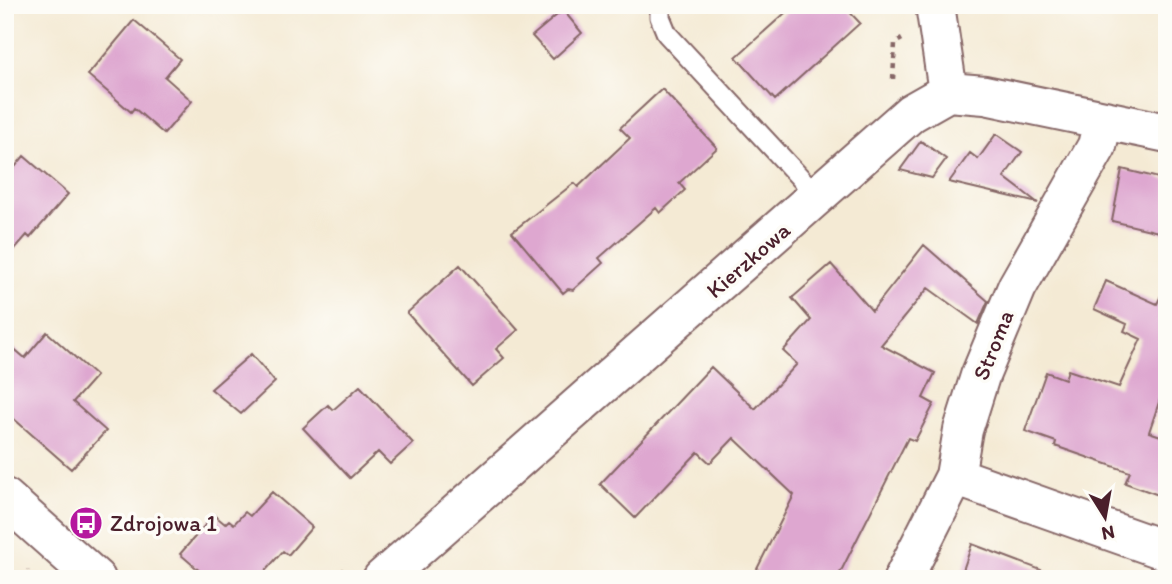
<svg xmlns="http://www.w3.org/2000/svg" width="1172" height="584" viewBox="0 0 1172 584" font-family="Itim,sans-serif">
  <rect width="100%" height="100%" fill="#fdfcf7"/>
  <filter id="ink" filterUnits="userSpaceOnUse"><feTurbulence type="fractalNoise" baseFrequency=".0143" numOctaves="2"/><feDisplacementMap in="SourceGraphic" scale="14" xChannelSelector="R" yChannelSelector="G"/><feConvolveMatrix kernelMatrix="1 2 1 2 8 2 1 2 1" color-interpolation-filters="sRGB"/></filter>
  <filter id="wash" filterUnits="userSpaceOnUse"><feTurbulence type="fractalNoise" baseFrequency=".00686" numOctaves="4" result="noise"/><feDisplacementMap in="SourceGraphic" scale="28" xChannelSelector="R" yChannelSelector="G"/><feGaussianBlur stdDeviation="1.57" result="paint"/><feColorMatrix in="noise" values="0 0 0 0 0 0 0 0 0 0 0 0 0 0 0 0 0 1.4 0 .05"/><feComposite in="paint" operator="in"/></filter>
  <g filter="url(#wash)">
    <rect width="100%" height="100%" fill="#f4ead4"/>
    <g id="blocks">
      <path fill="#dea7d0" d="M794 5H843L860 23 775 100 736 57Z
        M563 10 582 33 553 59 532 36Z
        M134 20 180 59 165 77 192 101 164 134 134 108 131 112 88 75Z
        M662 89 717 148 679 183 685 190 660 213 656 208 599 258 603 263 573 290 568 289 563 293 512 232 574 183 578 187 630 138 620 128Z
        M996 134 1022 152 1004 177 1038 203 949 182 970 153 978 159Z
        M921 141 946 159 932 178 900 170Z
        M24 156 68 194 30 238 27 235 5 260V179Z
        M1122 169 1167 180V234L1112 221Z
        M924 245 988 301 978 324 928 288 881 345 935 373 923 398 934 404 915 441 908 438 837 579H752L794 495 734 438 710 463 698 452 635 518 600 484 711 367 755 409 797 364 783 351 811 320 792 298 831 264 872 311Z
        M460 265 518 330 496 349 504 358 472 386 407 313Z
        M1106 281 1157 304 1167 283V378L1149 432 1167 438V498L1125 483 1130 472 1055 446 1056 442 1025 431 1046 372 1065 379 1068 370 1119 387 1141 339 1124 331 1127 324 1094 309Z
        M47 332 96 376 73 402 106 431 71 469 5 411V341L25 358Z
        M251 354 275 382 241 414 211 389Z
        M360 386 413 443 390 464 378 452 350 478 303 428 328 405 333 410Z
        M272 492 312 527 288 555 283 551 258 579H209L180 554 214 515 225 524 229 520 234 524 245 512 250 516Z
        M972 544 1057 576 1056 579H960Z"/>
    </g>
  </g>
  <g filter="url(#ink)">
    <use href="#blocks" fill-opacity="0" stroke="#866666" stroke-width="2"/>
    <g fill="none" stroke-linecap="round" stroke-linejoin="round">
      <defs>
        <path id="service" d="M660 5V17L667 34 819 198"/>
        <path id="minor" d="M935 5 948 92
          M955 476 1167 551
          M382 579 911 113 948 92 985 95 1167 133
          M903 579 955 476 963 430 980 376 1017 287 1097 146 1103 120"/>
        <path id="tertiary" d="M5 498 96 579"/>
      </defs>
      <use href="#service" stroke="#866666" stroke-width="23"/>
      <use href="#minor" stroke="#866666" stroke-width="42"/>
      <use href="#tertiary" stroke="#866666" stroke-width="42"/>
      <path stroke="#866666" stroke-width="4.5" stroke-dasharray="5 5" stroke-linecap="butt" d="M893 79 895 43 902 39
        M23 579 28 570
        M334 579 344 570"/>
      <use href="#service" stroke="#fff" stroke-width="19"/>
      <use href="#minor" stroke="#fff" stroke-width="38"/>
      <use href="#tertiary" stroke="#fff" stroke-width="38"/>
    </g>
  </g>
  <defs>
    <symbol id="bus-disc" viewBox="-11 -11 22 22"><circle r="9.5" fill="#b5179e" stroke="#fdfcf7"/><path d="M-5-6H5V4H4V6H2V4H-2V6H-4V4H-5ZM-3.5-4V0h7V-4ZM-3.5 1.2v1.5H-2V1.2ZM2 1.2v1.5H3.5V1.2Z" fill="#fff"/></symbol>
  </defs>
  <g fill-rule="evenodd">
    <use href="#bus-disc" x="67" y="504" width="38" height="38"/>
  </g>
  <g text-anchor="middle" stroke-width="7" stroke-linejoin="round" paint-order="stroke">
    <g font-size="23" fill="#4a1f2b" stroke="#fdfcf7">
      <text transform="translate(748 260) rotate(-41)" y="8">Kierzkowa</text>
      <text transform="translate(993 345) rotate(-68)" y="8">Stroma</text>
    </g>
    <g font-size="23" fill="#4a1f2b" stroke="#fdfcf7" text-anchor="start">
      <text x="110" y="531">Zdrojowa 1</text>
    </g>
  </g>
  <rect width="1172" height="584" fill="none" stroke="#fdfcf7" stroke-width="28"/>
  <g transform="translate(1105 517) rotate(169)" stroke="#fdfcf7" stroke-width="5" paint-order="stroke">
  <path d="M0-5L12 26L0 18L-12 26Z" fill="#4a1f2b"/>
  <text y="-10" font-size="19" font-weight="bold" text-anchor="middle" fill="#4a1f2b">N</text>
  </g>
</svg>
